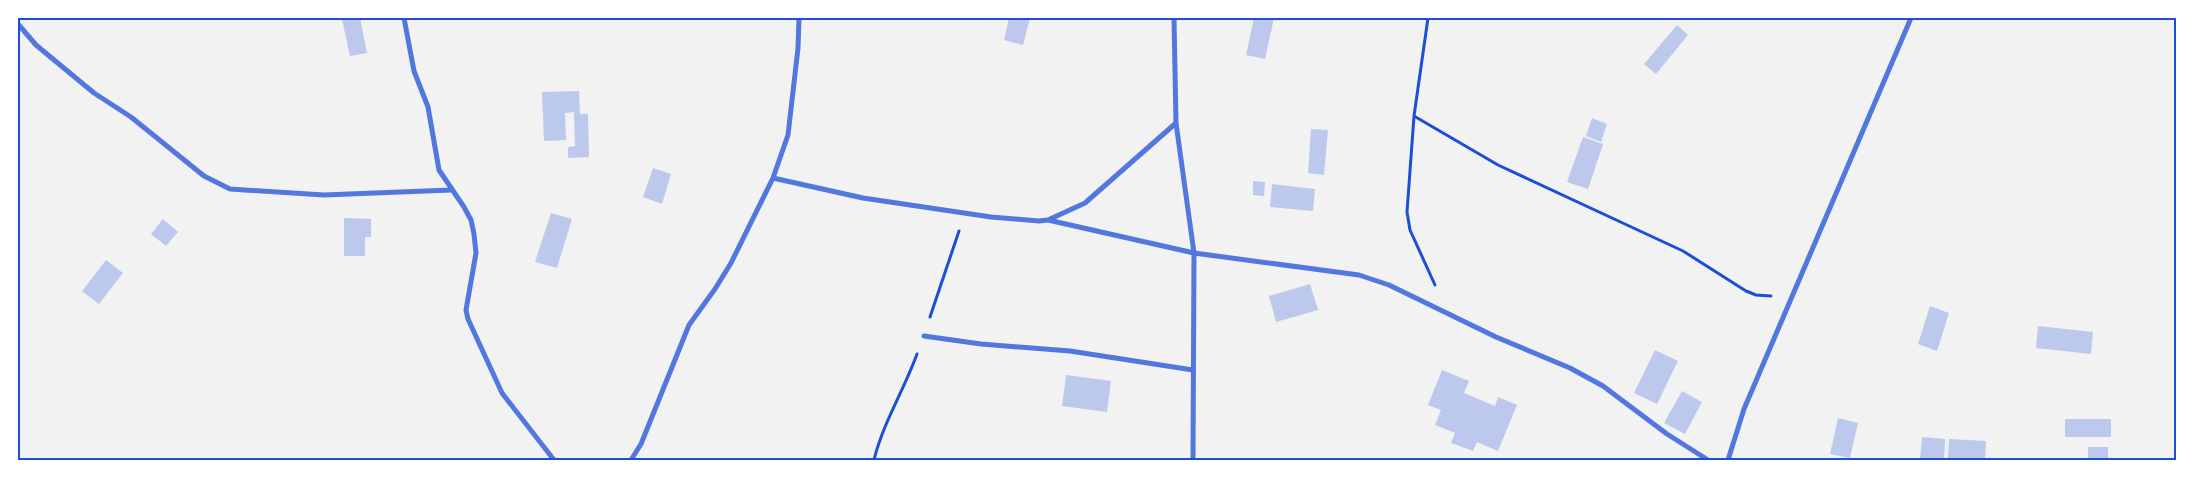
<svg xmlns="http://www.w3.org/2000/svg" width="2194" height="478" viewBox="0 0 2194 478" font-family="Quicksand,sans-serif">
  <rect width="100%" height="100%" fill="#f2f2f2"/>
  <path fill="#bdc9ec" d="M360 18 367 53 350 56 342 19Z
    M1009 18H1030L1023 45 1004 40Z
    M1254 18H1274L1265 59 1246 55Z
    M1677 25 1688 35 1656 74 1644 64Z
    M579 91 580 114H588L589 157 568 158V147L575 146 574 112 565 113 566 140 544 141 542 92Z
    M1592 118 1607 124 1601 142 1586 136Z
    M1311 129 1328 130 1324 175 1308 173Z
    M1583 137 1603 144 1588 189 1567 182Z
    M653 168 671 174 662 204 643 197Z
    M1253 181 1265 182 1264 196 1253 195Z
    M1272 184 1315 189 1313 211 1270 207Z
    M551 213 572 219 557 268 535 262Z
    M344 218 371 219V237H365V256H344Z
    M163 219 178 232 166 246 151 234Z
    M106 260 123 273 99 304 82 291Z
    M1310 284 1318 310 1276 322 1269 296Z
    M1930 306 1949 313 1937 351 1918 344Z
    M2038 326 2093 332 2091 354 2036 348Z
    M1655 350 1678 361 1657 404 1634 393Z
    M1442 370 1469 381 1464 393 1495 406 1498 397 1517 405 1498 451 1477 442 1473 451 1451 443 1455 433 1435 425 1441 410 1428 405Z
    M1066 375 1111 381 1107 412 1062 406Z
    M1682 391 1702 402 1685 434 1664 423Z
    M1838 418 1858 423 1850 458 1830 454Z
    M2065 419H2111V437H2065Z
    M1922 437 1945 439 1944 460H1920Z
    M1949 439 1986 441 1985 460H1948Z
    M2088 447H2108V460H2088Z"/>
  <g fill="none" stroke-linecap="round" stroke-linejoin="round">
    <path stroke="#1d4ed8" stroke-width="3" d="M1428 18 1414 116 1407 212 1410 230 1435 285
      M1414 116 1498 165 1683 251 1746 291 1756 295 1771 296
      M930 317 959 231
      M874 460C883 423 904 390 917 354"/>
    <path stroke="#5277de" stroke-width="5" d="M404 18 414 71 428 107 439 170 464 207 471 220 474 234 476 253 466 310 468 319 502 393 554 460
      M1174 18 1176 123 1194 253 1193 460
      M18 24 36 45 94 93 131 117 204 176 230 189 324 195 451 190
      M773 178 863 198 991 217 1039 221 1048 220 1085 203 1176 123
      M1048 220 1194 253 1359 275 1389 285 1496 337 1570 368 1603 386 1667 434 1708 460
      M924 336 981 344 1070 351 1193 370
      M631 460 641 444 689 325 715 289 731 263 773 178 788 135 798 48 799 18
      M1728 460 1744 409 1911 18"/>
  </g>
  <rect width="2194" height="478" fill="none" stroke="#ffffff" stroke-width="38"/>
  <rect x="19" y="19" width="2156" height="440" fill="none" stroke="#1d4ed8" stroke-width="2"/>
</svg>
